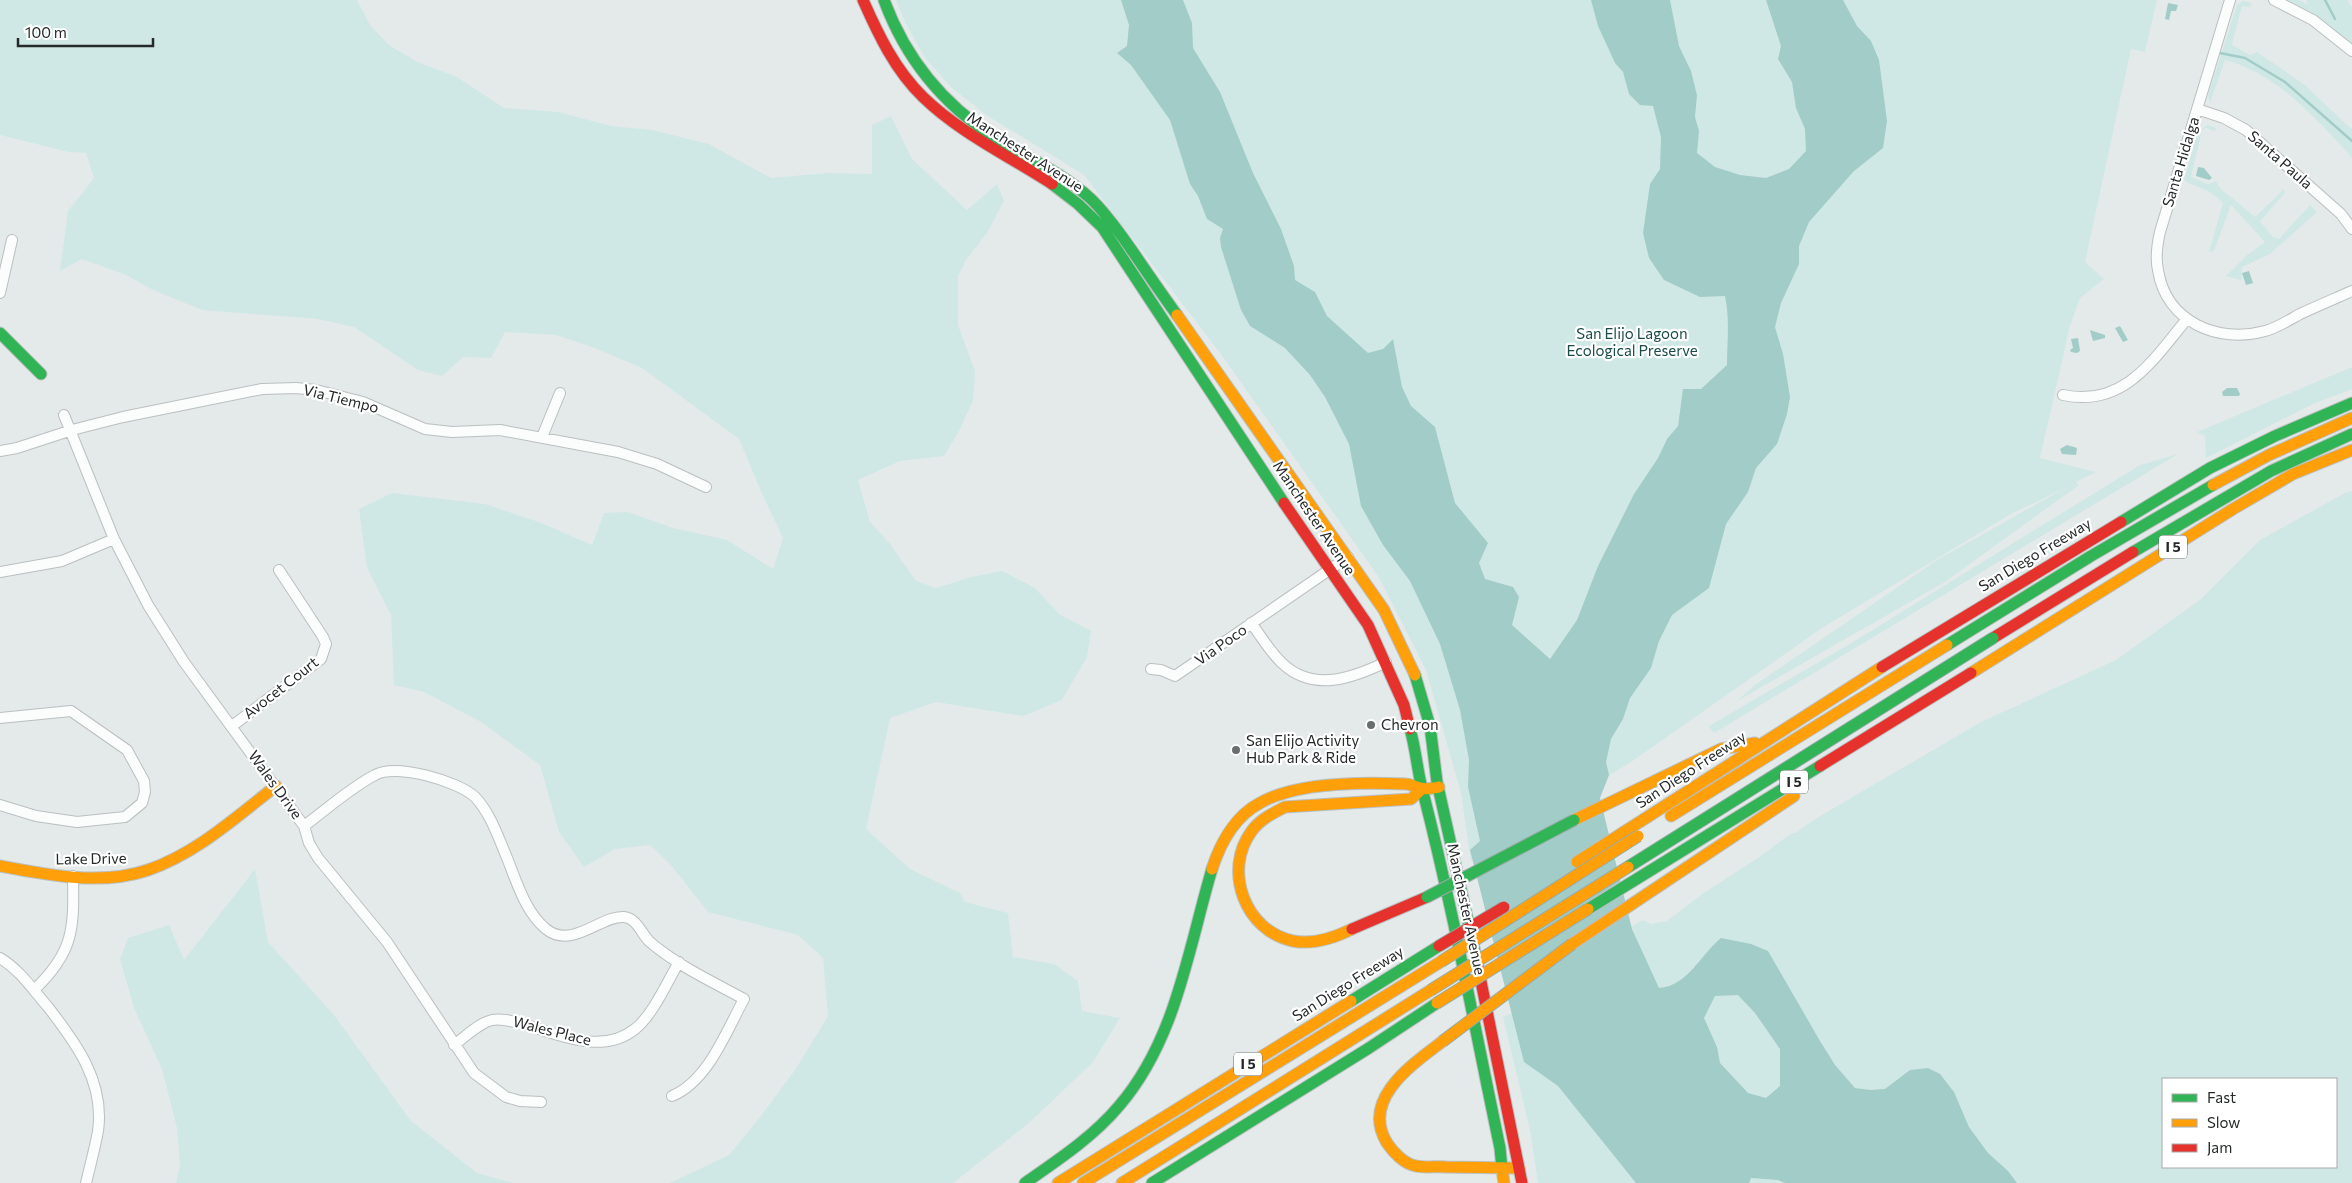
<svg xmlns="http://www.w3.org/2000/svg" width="2352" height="1183" viewBox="0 0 2352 1183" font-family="Commissioner,sans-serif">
  <rect width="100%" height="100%" fill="#e4eaea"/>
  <path fill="#d0e8e5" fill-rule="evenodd" d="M0 0H357L370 25 390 46 418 62 457 77 504 108 558 112 611 126 653 130 709 144 771 178 827 173 872 174V125L891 116 912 159 967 210 997 184 1004 201 987 233 966 260 958 276V325L975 371 973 401 959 431 944 456 900 461 858 480 870 522 890 544 916 581 936 588 971 577 1002 571 1035 588 1059 614 1091 631 1087 657 1062 700 1023 716 936 702 890 718 866 829 910 869 960 893 965 902 1008 913 1013 957 1054 964 1078 981 1082 1011 1120 1018 1093 1062 1029 1123 953 1183H670L729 1155 760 1117 795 1070 828 1016 823 958 798 935 708 912 670 864 650 845 615 849 584 867 559 832 540 765 481 722 424 692 394 685 391 615 367 568 359 509 392 493 485 504 539 522 592 545 604 513 628 512 673 528 727 540 773 569 783 538 763 496 739 439 642 368 592 347 556 335 505 332 491 358 463 357 442 376 418 370 354 327 318 319 202 310 153 290 126 275 82 259 60 271 68 211 94 178 86 153 69 152 0 135Z
    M896 0H2157L2145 52 2131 49 2085 262 2104 279 2080 298 2070 326 2040 458 2096 472 2076 482 2079 485 1945 582 1737 701 1755 685 1937 560 2065 488 2011 514 1822 628 1634 760 1471 861 1461 793 1426 670 1378 576 1220 353 1084 175 986 115 952 88 925 58 905 22Z
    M2287 0H2300L2308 5 2306 0H2347L2352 7V44L2307 10Z
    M2243 1 2252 3 2250 7 2242 6 2232 45 2250 55 2257 52 2305 85 2347 125 2352 129V158C2317 119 2277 74 2225 60L2210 103 2208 95 2237 5Z
    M2207 125 2216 128 2215 131 2206 128 2202 130 2191 177 2208 184 2216 181 2220 188 2255 217 2284 189 2285 193 2260 221 2273 237 2279 239 2310 205 2317 212 2270 254 2242 267 2241 280 2226 276 2247 255 2265 242 2231 205 2214 251 2209 252 2223 203 2210 192 2186 182 2184 179 2198 132Z
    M2352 367V389L2313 404 2206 458 2205 436 2197 432Z
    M2178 454 1714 733 1709 726 1853 642 2140 465Z
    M2352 491V1183H1538L1530 1130 1503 1017 1641 951 1632 926 1643 920 1651 924 1667 921 1702 894 1758 858 1790 834 1797 832 1815 819 1981 722 2116 660 2201 599 2260 540 2345 493ZM2163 1079H2336V1167H2163Z
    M255 869 268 942 334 1015 411 1121 477 1173 513 1183H176L180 1164 177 1128 162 1069 134 1008 120 959 128 938 169 925 184 960Z"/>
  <path fill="#a2ccc8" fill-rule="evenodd" d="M1121 0H1183L1192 23 1193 48 1220 92 1253 173 1281 229 1294 266 1295 280 1315 292 1327 316 1368 353 1383 349 1393 339 1402 387 1411 406 1435 427 1455 503 1488 543 1479 563 1485 579 1513 587 1519 597 1512 625 1550 659 1577 620 1598 566 1634 494 1658 458 1667 439 1678 426 1683 389H1701L1727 365C1727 341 1730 320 1725 296L1700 297 1664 280 1649 258 1643 233 1650 184 1660 169 1661 137 1653 106 1640 105 1629 94 1623 72 1615 63 1598 26 1591 0H1670L1679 46 1691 71 1697 95 1695 117 1699 131 1697 153 1715 167 1740 175 1766 178 1789 169 1806 151 1805 129 1796 108 1792 82 1778 59 1781 46 1766 0H1843L1857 26 1871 41 1879 60 1887 121 1883 148 1854 171 1809 222 1799 246V264L1781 303 1775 327 1783 354 1790 397 1787 414 1777 444 1756 468 1748 492 1726 524 1709 588 1672 615 1659 641 1651 668 1630 698 1623 719 1611 739 1606 762 1609 775 1600 798 1632 929 1659 988C1688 986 1701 954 1721 938L1751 944 1768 951 1820 1041 1835 1065 1855 1088 1870 1090 1885 1089 1910 1070 1928 1068 1940 1074 1954 1092 1969 1127 1988 1153 2008 1171 2017 1183H1785L1778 1180 1751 1178 1749 1183H1636L1558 1086 1524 1062 1470 850 1480 841 1468 787 1469 760 1460 710 1440 644 1410 581 1383 545 1361 506 1349 444 1325 397 1310 375 1285 348 1250 326 1241 310 1221 247 1220 238 1223 229 1207 219 1198 196 1190 184 1170 120 1131 65 1117 53 1127 46 1129 25ZM1738 995 1755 1013 1780 1049V1086L1766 1098 1748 1093 1720 1063 1717 1047 1704 1018 1715 996Z
    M2168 3 2178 5 2176 11H2171L2169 20 2165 19Z
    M2198 167 2204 168 2212 178 2209 180 2196 176Z
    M2249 271 2253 283 2246 285 2242 273Z
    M2120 326 2128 340 2123 342 2115 328Z
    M2090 330 2105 335V338L2093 341Z
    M2078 338 2080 351 2077 353 2071 352 2070 350 2073 348 2071 339Z
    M2227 388H2237L2240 394 2239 396H2223L2222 392Z
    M2067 445 2077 448 2076 455 2062 454 2060 449Z"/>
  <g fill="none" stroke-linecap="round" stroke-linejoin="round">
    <path stroke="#a2ccc8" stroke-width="2.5" d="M2325 0 2335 19
      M2220 53 2245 58 2285 82 2352 141"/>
    <defs>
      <path id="street" d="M2230 0 2160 232C2157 245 2155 257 2158 270 2166 322 2218 344 2265 331 2277 328 2289 320 2300 314 2317 306 2334 299 2352 291
        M2274 0 2313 20 2352 51
        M2197 109 2224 118 2246 130 2341 214 2352 229
        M0 293 12 240
        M2063 395C2124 408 2153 360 2187 319
        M64 415 114 539 148 605 184 662 304 826 309 843 318 858 387 942 474 1073 506 1097 520 1101 541 1102
        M542 437 560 393
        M0 451 17 448 72 430 123 417 262 389 296 388 316 390 363 402 425 429 452 432 500 430 618 452 657 464 706 487
        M0 572 62 561 114 539
        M1251 623C1261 636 1270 652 1282 663 1313 693 1353 678 1386 662
        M1151 669 1161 670 1175 676 1348 557
        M0 718 71 711 127 750 144 781 145 792 142 803 125 817 77 822 36 816 0 805
        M232 726 321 659 326 644 323 637 279 570
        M304 826C327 809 350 788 375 775 396 763 458 781 475 797 490 813 497 834 505 853 516 879 524 911 546 929 572 950 601 915 624 917 637 918 642 935 650 942 678 966 713 982 744 999 726 1032 708 1081 672 1096
        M0 958C20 970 33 990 48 1007 76 1043 105 1082 98 1131 95 1148 90 1166 86 1183
        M34 990C74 952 74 929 73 876
        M454 1045C465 1037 479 1023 492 1020 504 1018 514 1022 526 1025 560 1035 603 1055 635 1029 653 1015 667 982 679 962"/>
      <path id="fast" d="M884 0C905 57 943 104 994 137 1027 157 1062 173 1090 198 1106 213 1119 232 1131 249 1146 271 1161 293 1177 315
        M1052 184 1078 204 1102 227 1284 503
        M0 333 41 374
        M2121 522 2210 468 2275 436 2352 403
        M2133 552 2271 471 2352 434
        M1947 645 2091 556 2213 485
        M1415 675 1430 726 1437 782 1476 957
        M1410 729C1416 749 1417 771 1423 792 1453 909 1475 1029 1500 1148L1502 1169
        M1588 909 1820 766
        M1351 1001 1439 946
        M1025 1183C1058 1160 1093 1137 1119 1106 1176 1040 1188 950 1212 869
        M1152 1183 1369 1048 1437 1003"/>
      <path id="slow" d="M1177 315 1384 610 1415 675
        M2213 485 2269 455 2352 418
        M1971 673 2233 509 2293 474 2352 450
        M1671 816 1947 645
        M1574 820 1721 749 1755 743
        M1577 862 1882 667
        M0 866C47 875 101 886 148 870 197 853 236 817 276 786
        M1212 869C1220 844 1235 816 1260 803 1296 782 1364 782 1406 784 1411 784 1415 787 1420 788 1426 790 1433 788 1439 787
        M1352 929C1334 938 1314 945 1293 941 1245 931 1223 871 1251 832 1259 820 1273 813 1285 807L1411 799 1422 789
        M1572 944 1794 796
        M1443 1041C1413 1064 1360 1099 1387 1143 1393 1152 1404 1164 1416 1166 1426 1168 1437 1166 1446 1167 1471 1167 1495 1168 1519 1168
        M1502 1169 1504 1183
        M1058 1183 1351 1001
        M1083 1183 1442 961
        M1122 1183 1431 990"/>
      <path id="jam" d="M863 0C878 34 895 70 923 97 960 133 1009 156 1052 184
        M1284 503 1368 625 1404 705 1410 729
        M1993 638 2133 552
        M1882 667 2121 522
        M1820 766 1971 673
        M1352 929 1427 897
        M1476 957 1522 1183"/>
    </defs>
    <use href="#street" stroke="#babfbf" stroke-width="12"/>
    <use href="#fast" stroke="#babfbf" stroke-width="13"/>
    <use href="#slow" stroke="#babfbf" stroke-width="13"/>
    <use href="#jam" stroke="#babfbf" stroke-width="13"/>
    <use href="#street" stroke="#fbfcfc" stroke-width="10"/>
    <use href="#fast" stroke="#30b455" stroke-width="11"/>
    <use href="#slow" stroke="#ff9f0a" stroke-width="11"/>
    <use href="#jam" stroke="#e5322d" stroke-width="11"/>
    <defs>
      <path id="fast-bridge" d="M1628 867 1993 638
        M1427 897 1574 820"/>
      <path id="slow-bridge" d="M1442 961 1638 836
        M1431 990 1628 867
        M1437 1003 1588 909
        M1443 1041 1572 944"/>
      <path id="jam-bridge" d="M1439 946 1504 907"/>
    </defs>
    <use href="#fast-bridge" stroke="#96acaa" stroke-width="13" stroke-linecap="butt"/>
    <use href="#slow-bridge" stroke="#96acaa" stroke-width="13" stroke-linecap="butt"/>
    <use href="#jam-bridge" stroke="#96acaa" stroke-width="13" stroke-linecap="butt"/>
    <use href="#fast-bridge" stroke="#30b455" stroke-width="11"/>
    <use href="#slow-bridge" stroke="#ff9f0a" stroke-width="11"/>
    <use href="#jam-bridge" stroke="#e5322d" stroke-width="11"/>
  </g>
  <g fill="#686d6d" stroke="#fff" stroke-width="2">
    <circle cx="1371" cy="725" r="5"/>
    <circle cx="1236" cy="750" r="5"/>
  </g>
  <g text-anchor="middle" stroke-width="4.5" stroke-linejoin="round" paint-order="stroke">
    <g fill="#fff" stroke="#666969" stroke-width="1">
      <rect x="2159" y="535.5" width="28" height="23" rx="4"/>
      <rect x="1780" y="770.5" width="28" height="23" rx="4"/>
      <rect x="1234" y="1052.5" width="28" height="23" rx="4"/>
    </g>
    <g font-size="14" font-weight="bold" fill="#252929">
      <text x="2173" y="552">I 5</text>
      <text x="1794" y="787">I 5</text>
      <text x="1248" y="1069">I 5</text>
    </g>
    <g font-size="15" fill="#252929" stroke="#fff">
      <text transform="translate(1025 152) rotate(33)" y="5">Manchester Avenue</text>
      <text transform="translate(2280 160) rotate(41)" y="5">Santa Paula</text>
      <text transform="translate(2181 162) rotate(-73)" y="5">Santa Hidalga</text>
      <text transform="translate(341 399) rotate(14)" y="5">Via Tiempo</text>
      <text transform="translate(1314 518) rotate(56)" y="5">Manchester Avenue</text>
      <text transform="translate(2035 555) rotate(-31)" y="5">San Diego Freeway</text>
      <text transform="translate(1221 645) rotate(-35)" y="5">Via Poco</text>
      <text transform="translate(281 688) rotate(-38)" y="5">Avocet Court</text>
      <text transform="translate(1691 770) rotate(-33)" y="5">San Diego Freeway</text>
      <text transform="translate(275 785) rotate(54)" y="5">Wales Drive</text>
      <text transform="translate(91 859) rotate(-1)" y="5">Lake Drive</text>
      <text transform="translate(1466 909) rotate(78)" y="5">Manchester Avenue</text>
      <text transform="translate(1348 984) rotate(-32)" y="5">San Diego Freeway</text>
      <text transform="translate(552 1031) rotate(14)" y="5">Wales Place</text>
    </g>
    <g font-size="15" fill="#194c48" stroke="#fff">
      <text x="1632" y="339">San Elijo Lagoon<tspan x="1632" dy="17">Ecological Preserve</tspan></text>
    </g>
    <g font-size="15" fill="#252929" stroke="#fff" text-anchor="start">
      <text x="1381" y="730">Chevron</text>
      <text x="1246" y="746">San Elijo Activity<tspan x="1246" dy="17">Hub Park &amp; Ride</tspan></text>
    </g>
  </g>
  <rect x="2162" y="1078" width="175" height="90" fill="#ffffff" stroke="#a8a9a9"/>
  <rect x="2172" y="1094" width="25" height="8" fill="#30b455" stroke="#a8a9a9"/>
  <text x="2207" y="1103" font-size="15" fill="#252929">Fast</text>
  <rect x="2172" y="1119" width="25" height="8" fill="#ff9f0a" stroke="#a8a9a9"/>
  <text x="2207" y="1128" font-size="15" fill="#252929">Slow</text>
  <rect x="2172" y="1144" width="25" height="8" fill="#e5322d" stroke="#a8a9a9"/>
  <text x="2207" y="1153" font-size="15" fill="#252929">Jam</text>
  <path d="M18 38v8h135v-8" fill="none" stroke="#252929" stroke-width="2.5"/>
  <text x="25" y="38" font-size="15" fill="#252929" stroke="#ffffff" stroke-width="4" paint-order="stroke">100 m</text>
</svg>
